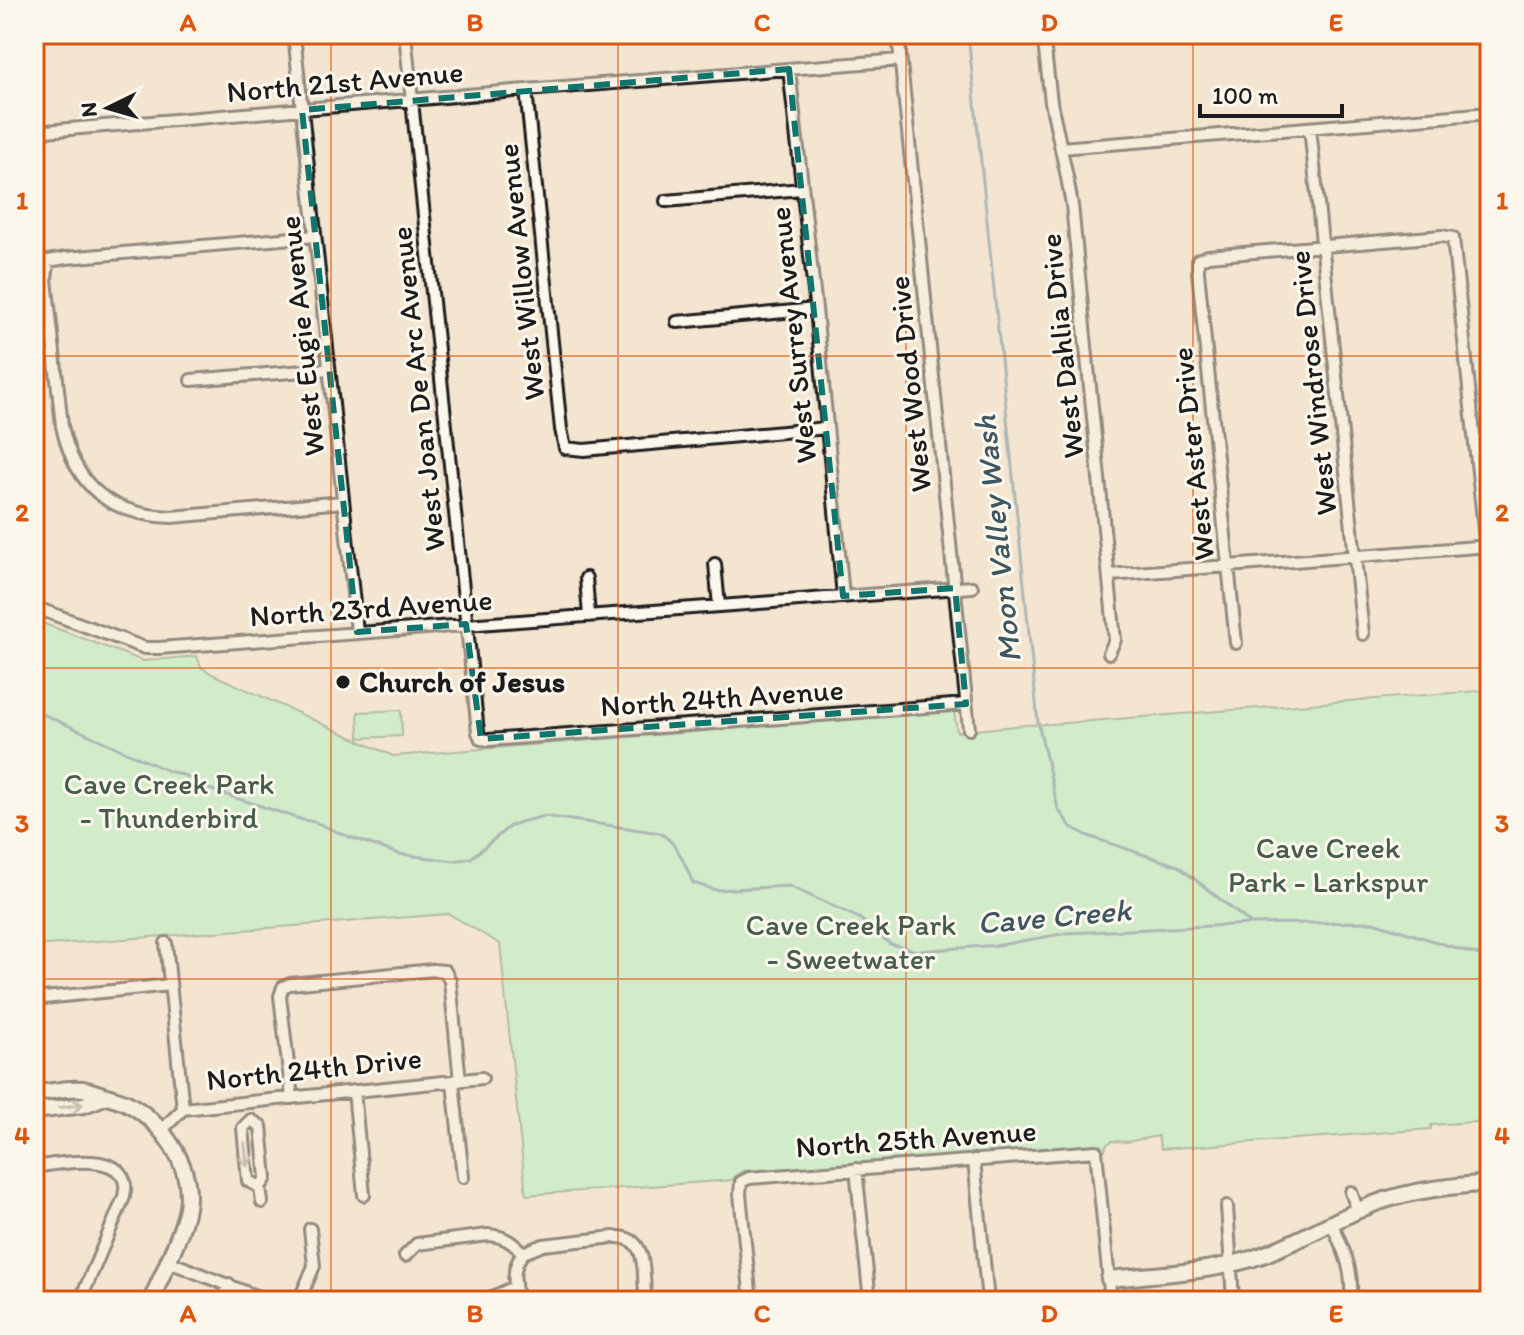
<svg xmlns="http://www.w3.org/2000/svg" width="1524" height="1335" viewBox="0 0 1524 1335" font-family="Itim,sans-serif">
  <rect width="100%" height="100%" fill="#f4e5d1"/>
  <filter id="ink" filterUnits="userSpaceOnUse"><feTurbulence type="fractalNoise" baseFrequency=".0125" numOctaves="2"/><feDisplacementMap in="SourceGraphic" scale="16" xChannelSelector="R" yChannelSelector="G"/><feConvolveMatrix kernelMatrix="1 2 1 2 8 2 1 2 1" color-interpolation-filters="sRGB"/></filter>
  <g filter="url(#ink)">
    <path fill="#a9f2bf" stroke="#62876e" stroke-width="2" d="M34 620 143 661 197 656 201 667 212 674 393 756 954 711 957 732 1024 725 1052 724 1490 690V1121L1431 1125V1129L1161 1149 1158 1136 1127 1142 1112 1141 1106 1145 1105 1150 743 1171 736 1175 733 1180 526 1195 500 944 449 914 34 946Z
      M401 710 402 736 359 738 358 712Z"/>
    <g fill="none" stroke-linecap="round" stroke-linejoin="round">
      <path stroke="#598093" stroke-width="3" d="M968 34 1038 722 1058 809 1071 827 1088 836 1178 866 1249 922
        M34 710 166 770 186 776 203 787 303 820 315 822 347 836 399 854 454 861 471 858 510 826 520 822 545 816 660 833C678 843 685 865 693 883L716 890 789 886 859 918 890 944 917 951 1000 945 1067 933 1251 924 1373 922 1472 953 1490 957"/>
      <defs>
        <path id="street" d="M294 34 357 632
          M405 34 468 637 478 732 481 739 489 740 966 704
          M898 34 969 729
          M1043 34 1051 102 1067 177 1072 205 1115 640 1109 653
          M789 69 816 309 843 596
          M526 90 561 429 565 448 584 450 827 428
          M1310 128 1363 634
          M34 132 526 90 900 60
          M1061 148 1490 113
          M666 201 802 189
          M315 236 66 258 48 261 46 279 62 426C75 487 110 515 172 517L343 502
          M677 322 816 309
          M191 380 329 369
          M715 564 719 606
          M1109 575 1490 546
          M586 578 589 616
          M34 607 145 648H159L972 587
          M1236 643 1198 272V260L1208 256 1442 236 1453 238 1490 585
          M166 943 183 1109
          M34 999 170 985
          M453 1082 463 1177
          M354 1091 364 1195
          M292 1098 280 996 283 987 290 984 433 970 445 971 450 981 460 1081
          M251 1120 261 1126 266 1178 260 1187 262 1202
          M251 1120 243 1128 248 1181 260 1187
          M161 1131 183 1109 482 1078
          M974 1160 988 1301
          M34 1167C56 1164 121 1150 125 1185 126 1189 124 1193 124 1197L80 1301
          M856 1169 870 1301
          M1351 1192 1358 1211
          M1227 1206 1233 1301
          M1331 1222C1343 1248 1355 1272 1350 1301
          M34 1247 39 1296 53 1301
          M523 1253 543 1245 614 1237C648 1235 643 1271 645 1295L644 1301
          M405 1256 417 1244 488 1235C504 1236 512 1242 523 1253
          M167 1261 268 1301
          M222 1301 229 1284
          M299 1301 314 1266 310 1229
          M483 1301 515 1287
          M518 1301C514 1283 511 1269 523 1253
          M751 1301 740 1194 741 1182 749 1178 1096 1151 1111 1301"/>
        <path id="secondary" d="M34 1094C49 1092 68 1087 83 1089 89 1090 96 1093 101 1094 109 1097 118 1099 125 1102 162 1121 194 1166 187 1208 182 1235 162 1274 151 1301
          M34 1111 84 1105 107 1096
          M1109 1279C1157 1274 1207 1273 1254 1258 1296 1244 1334 1219 1376 1203 1412 1190 1452 1186 1490 1183"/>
      </defs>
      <use href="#street" stroke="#1c1c1c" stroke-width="16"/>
      <use href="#secondary" stroke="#1c1c1c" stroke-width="20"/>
      <use href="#street" stroke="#fbf7ec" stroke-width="10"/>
      <use href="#secondary" stroke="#fbf7ec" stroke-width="14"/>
    </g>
    <defs><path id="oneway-shaft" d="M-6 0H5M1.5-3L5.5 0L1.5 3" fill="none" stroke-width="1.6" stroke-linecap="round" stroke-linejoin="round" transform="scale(2)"/></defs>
    <g stroke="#97948e">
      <use href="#oneway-shaft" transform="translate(71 1106) rotate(-8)"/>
      <use href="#oneway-shaft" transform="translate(246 1155) rotate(84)"/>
    </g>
  </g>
  <path d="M0 0H1524V1335H0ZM789 69 843 596 955 588 966 704 481 739 466 624 357 632 302 110Z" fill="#f4e5d1" fill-opacity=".55" fill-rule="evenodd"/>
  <path fill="none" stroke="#0f766e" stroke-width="6" stroke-dasharray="16 10" stroke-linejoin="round" d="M789 69 843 596 955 588 966 704 481 739 466 624 357 632 302 110Z"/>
  <path fill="none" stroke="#de560d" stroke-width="2" stroke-opacity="0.55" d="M331 34V1301M618 34V1301M906 34V1301M1193 34V1301M34 356H1490M34 668H1490M34 979H1490"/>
  <circle fill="#1c1c1c" stroke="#fbf7ec" stroke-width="3" cx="343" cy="682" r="8"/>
  <g text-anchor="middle" stroke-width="6" stroke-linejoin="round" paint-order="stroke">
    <g font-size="30" fill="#1c1c1c" stroke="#fbf7ec">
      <text transform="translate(345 82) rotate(-5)" y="10">North 21st Avenue</text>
      <text transform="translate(521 272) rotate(-96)" y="10">West Willow Avenue</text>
      <text transform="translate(793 335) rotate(-96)" y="10">West Surrey Avenue</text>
      <text transform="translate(302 336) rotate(-96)" y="10">West Eugie Avenue</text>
      <text transform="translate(1062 346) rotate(-96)" y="10">West Dahlia Drive</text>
      <text transform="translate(1313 383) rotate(-96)" y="10">West Windrose Drive</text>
      <text transform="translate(910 384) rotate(-96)" y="10">West Wood Drive</text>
      <text transform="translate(418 389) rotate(-96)" y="10">West Joan De Arc Avenue</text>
      <text transform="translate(1193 454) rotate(-96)" y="10">West Aster Drive</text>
      <text transform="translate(371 608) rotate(-4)" y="10">North 23rd Avenue</text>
      <text transform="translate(722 698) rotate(-4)" y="10">North 24th Avenue</text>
      <text transform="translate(314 1069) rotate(-6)" y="10">North 24th Drive</text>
      <text transform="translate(916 1139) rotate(-4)" y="10">North 25th Avenue</text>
    </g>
    <g font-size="30" font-weight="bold" fill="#1c1c1c" stroke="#fbf7ec" text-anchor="start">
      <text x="359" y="692">Church of Jesus</text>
    </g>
    <g font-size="30" fill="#465c4d" stroke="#fbf7ec">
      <text x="169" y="794">Cave Creek Park<tspan x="169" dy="34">- Thunderbird</tspan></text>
      <text x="1328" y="858">Cave Creek<tspan x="1328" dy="34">Park - Larkspur</tspan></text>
      <text x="851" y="935">Cave Creek Park<tspan x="851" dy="34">- Sweetwater</tspan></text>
    </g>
    <g font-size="32" font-style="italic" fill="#3f5661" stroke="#fbf7ec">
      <text transform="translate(997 539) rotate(-96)" y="11">Moon Valley Wash</text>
      <text transform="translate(1054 916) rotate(-5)" y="11">Cave Creek</text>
    </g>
  </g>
  <rect width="1524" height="1335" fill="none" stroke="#fbf7ec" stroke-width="88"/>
  <g transform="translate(108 108) rotate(265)" stroke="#fbf7ec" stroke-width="6" paint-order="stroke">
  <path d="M0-6L14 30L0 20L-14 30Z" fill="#1c1c1c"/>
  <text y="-12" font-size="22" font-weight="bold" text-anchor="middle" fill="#1c1c1c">N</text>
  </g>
  <path d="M1200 104v12h142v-12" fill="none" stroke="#1c1c1c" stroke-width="4"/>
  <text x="1212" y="104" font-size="24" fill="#1c1c1c" stroke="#fbf7ec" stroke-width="6" paint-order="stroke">100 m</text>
  <rect x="44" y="44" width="1436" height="1247" fill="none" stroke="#de560d" stroke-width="3"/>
  <g font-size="26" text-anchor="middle" font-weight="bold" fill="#de560d">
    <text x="188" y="31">A</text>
    <text x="475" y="31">B</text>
    <text x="762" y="31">C</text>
    <text x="1049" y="31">D</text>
    <text x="1336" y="31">E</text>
    <text x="22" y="209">1</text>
    <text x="1502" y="209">1</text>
    <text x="22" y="521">2</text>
    <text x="1502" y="521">2</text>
    <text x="22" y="832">3</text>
    <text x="1502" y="832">3</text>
    <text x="22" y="1144">4</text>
    <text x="1502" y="1144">4</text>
    <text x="188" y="1322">A</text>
    <text x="475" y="1322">B</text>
    <text x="762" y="1322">C</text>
    <text x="1049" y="1322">D</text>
    <text x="1336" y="1322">E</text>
  </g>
</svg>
